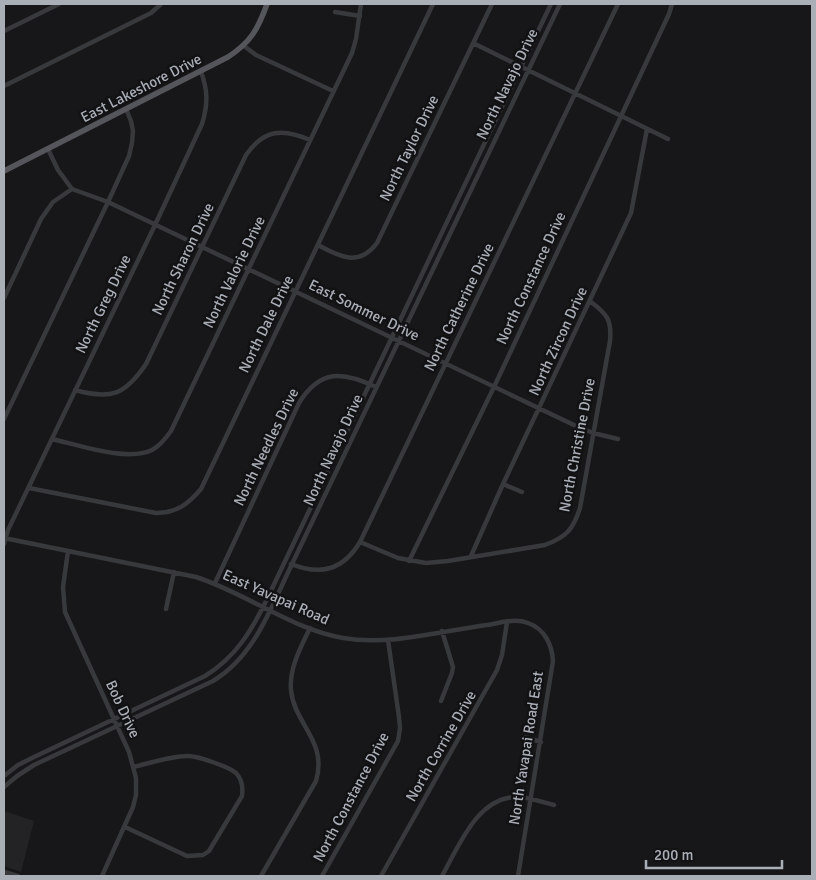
<svg xmlns="http://www.w3.org/2000/svg" width="816" height="880" viewBox="0 0 816 880" font-family="Signika,sans-serif">
  <rect width="100%" height="100%" fill="#171719"/>
  <path fill="#232325" d="M4 811 34 821 21 872 4 866Z"/>
  <g fill="none" stroke-linecap="round" stroke-linejoin="round">
    <path stroke="#38393d" stroke-width="4.5" d="M335 12 360 16
      M4 31 59 4
      M473 43 668 139
      M244 46 256 55 333 91
      M4 86 151 13 161 4
      M48 149 58 170 72 189
      M318 245C340 257 359 267 377 243L492 4
      M4 298 41 219 53 202 72 189 108 202 574 425 593 433 618 439
      M75 390C111 400 125 395 146 364L246 155C264 129 283 128 310 140
      M4 419 108 202 129 156 132 143 133 131 131 121 126 109
      M52 439C79 445 127 462 152 450 160 446 166 438 171 431L352 53 356 39 361 4
      M503 484 522 492
      M29 488 156 513C177 513 188 504 201 489L433 4
      M4 538 196 577C246 593 291 629 343 638 390 646 440 631 487 625 500 623 515 618 528 623 545 629 552 645 553 661L518 876
      M360 542 398 558 426 563 448 561 545 545C566 537 573 530 580 508L610 341C612 320 607 314 591 302
      M4 544 8 530 155 225 202 124C208 105 208 90 201 72
      M68 551 63 587 65 612 129 752 136 778V795L133 807 102 876
      M471 556 503 484 631 213 647 129
      M409 561 494 387 669 14 672 4
      M291 564C321 576 343 570 360 542L618 4
      M215 583 299 403C320 369 343 371 376 387
      M166 609 174 572
      M441 701 452 673 453 667 442 631
      M525 737 541 742
      M4 776 18 765 34 757 205 676C236 657 252 630 267 599L551 4
      M4 787 17 776 34 765 213 681C255 656 271 607 292 564L560 4
      M125 827 187 856 203 855 209 851 242 796C243 788 242 779 236 773 229 767 198 756 188 756 170 756 151 763 133 767
      M4 872 18 876
      M261 876 316 781C328 741 294 724 291 690 289 668 301 647 310 628
      M322 876 398 741 400 728 399 717 388 640
      M381 876 497 670 502 655 507 622
      M442 876C459 846 478 795 519 797 531 798 542 802 554 805"/>
    <path stroke="#55565c" stroke-width="5.5" d="M4 171 228 57C251 42 258 29 267 4"/>
  </g>
  <g text-anchor="middle" stroke-width="5" stroke-linejoin="round" paint-order="stroke">
    <g font-size="15" fill="#aaaeb7" stroke="#121214">
      <text transform="translate(507 84) rotate(-64)" y="5">North Navajo Drive</text>
      <text transform="translate(141 88) rotate(-27)" y="5">East Lakeshore Drive</text>
      <text transform="translate(409 148) rotate(-64)" y="5">North Taylor Drive</text>
      <text transform="translate(183 259) rotate(-64)" y="5">North Sharon Drive</text>
      <text transform="translate(234 272) rotate(-64)" y="5">North Valorie Drive</text>
      <text transform="translate(531 278) rotate(-65)" y="5">North Constance Drive</text>
      <text transform="translate(103 304) rotate(-64)" y="5">North Greg Drive</text>
      <text transform="translate(459 307) rotate(-64)" y="5">North Catherine Drive</text>
      <text transform="translate(364 310) rotate(26)" y="5">East Sommer Drive</text>
      <text transform="translate(266 324) rotate(-64)" y="5">North Dale Drive</text>
      <text transform="translate(558 341) rotate(-65)" y="5">North Zircon Drive</text>
      <text transform="translate(577 445) rotate(-79)" y="5">North Christine Drive</text>
      <text transform="translate(266 447) rotate(-64)" y="5">North Needles Drive</text>
      <text transform="translate(333 450) rotate(-65)" y="5">North Navajo Drive</text>
      <text transform="translate(276 597) rotate(24)" y="5">East Yavapai Road</text>
      <text transform="translate(123 709) rotate(65)" y="5">Bob Drive</text>
      <text transform="translate(441 746) rotate(-60)" y="5">North Corrine Drive</text>
      <text transform="translate(526 748) rotate(-81)" y="5">North Yavapai Road East</text>
      <text transform="translate(351 797) rotate(-62)" y="5">North Constance Drive</text>
    </g>
  </g>
  <rect width="816" height="880" fill="none" stroke="#aaaeb7" stroke-width="10"/>
  <path d="M646 860v8h136v-8" fill="none" stroke="#aaaeb7" stroke-width="2.5"/>
  <text x="654" y="860" font-size="15" fill="#aaaeb7" stroke="#121214" stroke-width="4" paint-order="stroke">200 m</text>
</svg>
